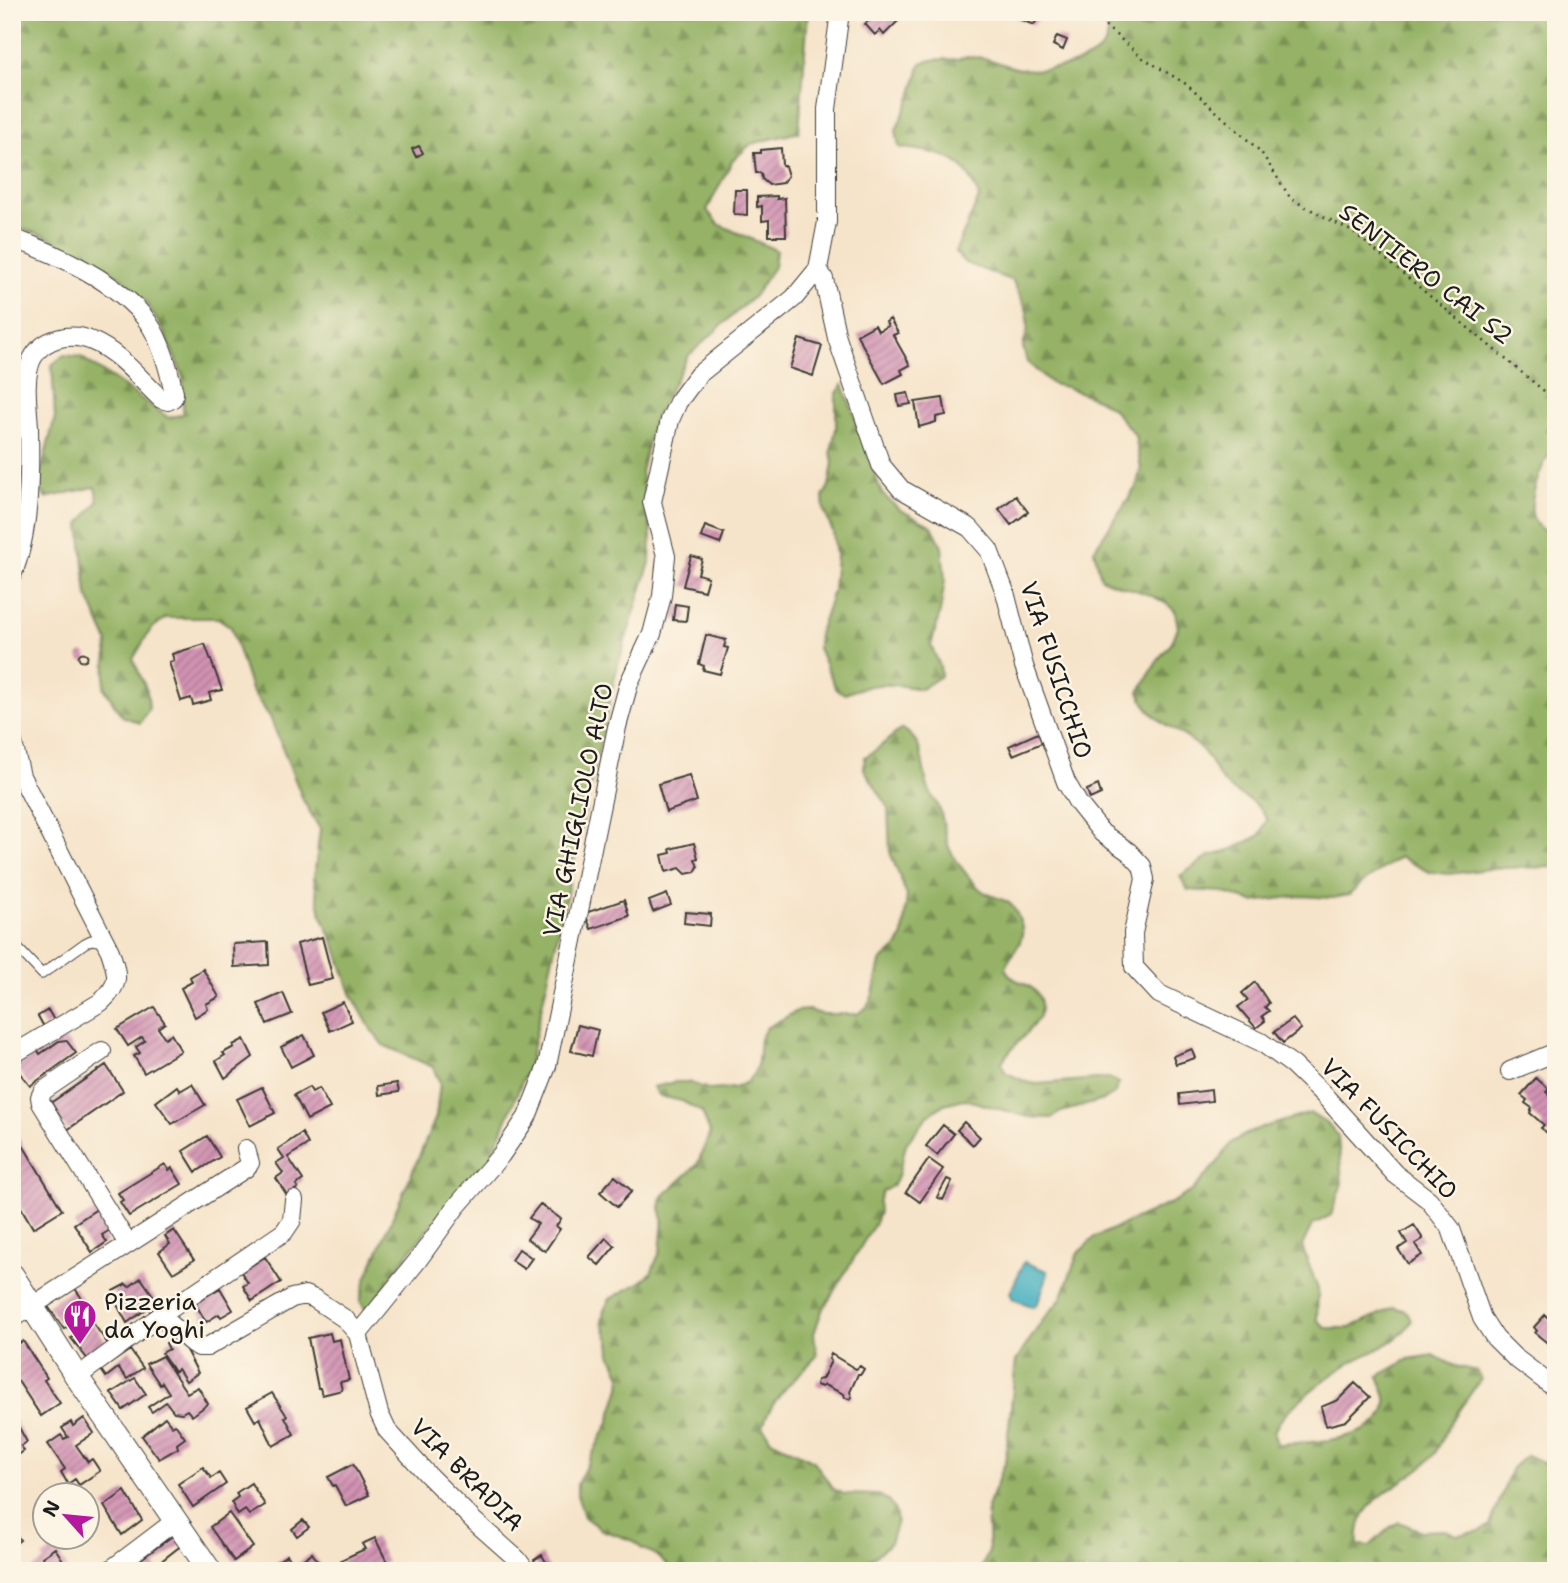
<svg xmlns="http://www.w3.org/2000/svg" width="1568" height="1583" viewBox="0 0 1568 1583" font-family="'Shantell Sans',sans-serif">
  <defs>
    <pattern id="forest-firs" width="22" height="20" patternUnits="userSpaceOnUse" patternTransform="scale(1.75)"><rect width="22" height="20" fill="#95b266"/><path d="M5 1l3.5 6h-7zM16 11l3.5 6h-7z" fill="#799053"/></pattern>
    <pattern id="building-hatch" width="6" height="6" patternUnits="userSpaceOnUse" patternTransform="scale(1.75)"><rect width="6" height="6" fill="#d293b3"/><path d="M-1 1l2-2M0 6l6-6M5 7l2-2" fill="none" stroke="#aa7791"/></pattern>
  </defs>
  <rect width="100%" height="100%" fill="#fcf5e5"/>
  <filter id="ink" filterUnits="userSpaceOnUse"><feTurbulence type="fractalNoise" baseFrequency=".0143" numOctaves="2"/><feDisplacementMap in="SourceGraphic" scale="14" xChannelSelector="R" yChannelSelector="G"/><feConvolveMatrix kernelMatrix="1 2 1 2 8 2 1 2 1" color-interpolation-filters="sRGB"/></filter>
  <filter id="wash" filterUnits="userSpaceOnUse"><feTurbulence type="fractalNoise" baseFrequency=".00686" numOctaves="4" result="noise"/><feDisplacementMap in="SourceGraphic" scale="28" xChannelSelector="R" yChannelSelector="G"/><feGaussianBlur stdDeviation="1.57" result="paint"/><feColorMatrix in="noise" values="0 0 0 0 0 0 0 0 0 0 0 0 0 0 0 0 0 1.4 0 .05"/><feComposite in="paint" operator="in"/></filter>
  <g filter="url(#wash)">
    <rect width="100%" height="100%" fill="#f6e4ca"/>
    <path fill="url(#forest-firs)" stroke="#586741" stroke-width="2" d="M12 12H808L799 132 751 144 732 161 707 210 718 224 776 250 774 267 754 296 688 356 653 421 641 472 651 531 650 562 617 668 529 1064 487 1168 465 1187 426 1231 389 1279 371 1310 367 1312 360 1301 366 1279 436 1117 440 1083 433 1067 383 1045 372 1031 351 993 335 945 321 914 314 879 320 829 304 802 270 717 251 690 231 627 218 618H166L151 629 133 659 147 691 149 708 140 723 122 716 104 688 108 642 87 595 80 524 98 501 95 487 45 498 38 483 55 417 52 365 64 355 81 357 169 418 183 414V377L164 332 147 304 124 279 46 236 12 226Z
      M1100 12H1556V444C1543 461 1521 508 1538 526 1544 532 1551 533 1556 540V867L1498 868 1449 874 1429 872 1400 857 1362 883 1349 895 1333 898 1300 896 1253 902 1222 892 1188 890 1180 876 1209 856 1226 852 1259 836 1267 820C1255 798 1249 802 1231 789 1215 778 1212 757 1198 746 1171 724 1155 727 1139 692L1159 658 1171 644 1178 628 1175 611C1153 590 1127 591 1101 578L1094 550 1136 487 1141 469 1135 435 1112 408 1097 399 1066 387 1052 384 1027 362 1023 347 1028 328 1027 311 1013 281 965 263 955 252 979 198C965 153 940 154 899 147L896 130 911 97 921 63C937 57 942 60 958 59 963 58 969 56 974 57 991 57 1005 67 1021 69 1045 72 1107 65 1108 32 1108 26 1103 18 1100 12Z
      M843 384 882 494 900 510 932 526 942 546 945 580 940 612 931 646 940 666 941 676 921 689C891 683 873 682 845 694L836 689 818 648V636L833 591 836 556 833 532 824 510 823 497 829 486 833 463 831 451 836 429V395Z
      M902 729C924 740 921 763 927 784 929 794 936 800 939 808 944 820 944 833 948 845 951 855 974 886 984 892 1006 904 1011 895 1021 924 1027 941 1011 953 1005 968 1014 985 1023 979 1034 990 1059 1016 1012 1041 1002 1062L1005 1072 1026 1082 1037 1084 1108 1078 1119 1083 1114 1094 1104 1100 1061 1112 1051 1118 1028 1117 964 1099 944 1104 927 1117 906 1144 898 1176 892 1186 882 1192 878 1202 879 1212 875 1223 821 1313 814 1334 817 1356C797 1377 771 1398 763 1426L771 1440 814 1461 833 1489 844 1494 879 1495 889 1501 895 1511 897 1521 890 1543 874 1557 845 1571H674L653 1553 642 1549 634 1541 602 1530 584 1517 577 1495V1484L609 1422 620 1387 621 1376 611 1354 610 1342 602 1322 604 1310 610 1299 642 1281 651 1273 660 1252 663 1219 660 1208 662 1197 697 1165 710 1133 702 1112 682 1101 660 1096 653 1087 676 1082H688L711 1090 735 1088 747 1082 754 1073 758 1062 760 1039 766 1028 797 1011 809 1010 821 1014H857L867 1007 873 995 880 962 898 946 903 935 907 896 890 852 888 807 864 769 865 757C880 750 888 737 902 729Z
      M1310 1113 1330 1126 1338 1136 1342 1183 1331 1215 1312 1225 1302 1246 1318 1289 1317 1320 1326 1328H1350L1394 1307 1406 1311 1412 1320C1400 1344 1368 1352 1345 1366 1329 1376 1276 1414 1274 1434 1274 1435 1277 1443 1277 1444 1306 1443 1391 1442 1386 1397 1385 1390 1380 1383 1378 1376L1409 1359 1433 1355 1455 1366 1477 1371 1481 1379C1471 1394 1459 1408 1450 1424 1444 1433 1441 1444 1435 1453 1412 1486 1352 1494 1358 1545L1370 1546 1389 1528 1399 1522 1422 1531 1446 1530 1457 1535 1480 1531 1490 1525 1512 1468 1527 1455 1556 1469V1571H979L989 1552 987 1507 1005 1463 1016 1361 1042 1321 1061 1299 1078 1253 1095 1237 1171 1203 1192 1191 1218 1162 1232 1142 1252 1131Z"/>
    <path fill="#42afbf" stroke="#2f666e" stroke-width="2" d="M1024 1262 1047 1271 1048 1274 1037 1305 1034 1307 1013 1299 1010 1293Z"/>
    <g id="blocks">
      <path fill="url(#building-hatch)" d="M877 12H899L895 16 899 20 884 35 880 30 875 35 865 24Z
        M1001 12H1041L1034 25Z
        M1057 36 1067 40 1063 50 1053 45Z
        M419 146 423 153 416 157 412 149Z
        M781 148 782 166H785L788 176 782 183 769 185 762 179 761 173H756L754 153H761V150Z
        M735 190H747V215L734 214Z
        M777 196V199L785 198 786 236H769V220L762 221V206L757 207V197Z
        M12 295 20 303 12 310Z
        M890 319 898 333 893 335 910 365 901 370 903 374 884 384 857 335 875 325 878 331 888 326 886 322Z
        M799 339 822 346 813 376 790 368Z
        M908 393 911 404 899 406 897 395Z
        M943 398 946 415 936 417V422L919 427 915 402Z
        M1016 496 1028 512 1011 525 999 509Z
        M705 526 724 533 720 544 701 537Z
        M691 556 702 559 698 574 708 577 704 591 683 586Z
        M675 604 688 606 686 621 673 620Z
        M706 635 726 640 724 647 728 648 720 674 703 670 704 666 699 664Z
        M205 644 222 690 209 693 211 700 193 705 191 698 181 701 169 662 174 661 172 654Z
        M78.5 657a4.5 4.5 0 1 1 9 0a4.5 4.5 0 1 1-9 0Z
        M1038 733 1042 743 1013 755 1009 746Z
        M689 775 697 801 666 812 658 784Z
        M1098 785 1101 794 1090 799 1087 790Z
        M694 843 698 858 695 859 698 867 695 872 686 874 680 868 666 872 662 855 671 853 670 849Z
        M667 894 671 905 653 912 649 901Z
        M624 900 629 916 591 929 585 913Z
        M685 912 711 914 710 926 684 923Z
        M322 937 333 979 308 985 297 944Z
        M268 942 269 965 234 967 233 944Z
        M203 969 219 997 206 1004 208 1009 195 1017 181 988 192 982 190 977Z
        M1255 982 1269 1003 1265 1007 1269 1011 1262 1016 1265 1021 1256 1028 1238 1007 1248 1000 1242 993Z
        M283 993 292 1014 267 1024 258 1004Z
        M343 1002 352 1021 330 1031 321 1012Z
        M154 1007 165 1023 158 1028 165 1038 171 1034 181 1051 144 1073 134 1056 140 1053 136 1047 145 1041 142 1037 128 1046 117 1029Z
        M48 1010 55 1022 44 1027 38 1016Z
        M1293 1019 1301 1029 1283 1043 1274 1032Z
        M578 1025 598 1030 592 1056 571 1051Z
        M304 1035 314 1055 291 1067 281 1047Z
        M244 1039 253 1057 225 1078 216 1061 225 1055 223 1053 234 1047 233 1045Z
        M66 1040 76 1053 30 1086 19 1072 16 1060 36 1047 40 1054 59 1041Z
        M1192 1049 1195 1058 1176 1064 1173 1056Z
        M106 1065 123 1091 67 1130 49 1104Z
        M1536 1078 1549 1089 1546 1092 1556 1101V1112L1551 1118 1556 1123V1130L1551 1136 1541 1128 1544 1125 1530 1113 1532 1108 1525 1103 1527 1100 1521 1095Z
        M397 1083 399 1092 379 1095 378 1086Z
        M192 1084 205 1105 172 1124 156 1102 177 1086 180 1091Z
        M262 1087 275 1113 250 1126 237 1099Z
        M309 1087 312 1092 319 1088 330 1108 307 1120 294 1095Z
        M1211 1090 1212 1101 1180 1105 1179 1094Z
        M964 1122 980 1137 973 1145 957 1130Z
        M943 1125 954 1134 937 1155 926 1146Z
        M12 1127 62 1210 33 1228 12 1192Z
        M302 1133 308 1144 288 1157 303 1180 296 1185 298 1188 287 1195 276 1178 283 1173 276 1163 284 1158 278 1149Z
        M207 1136 220 1157 196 1172 183 1151Z
        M929 1159 943 1169 920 1202 906 1192Z
        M165 1164 169 1170 172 1168 182 1184 129 1216 120 1202 123 1200 118 1193Z
        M615 1176 632 1191 617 1207 600 1192Z
        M947 1179 952 1181 943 1200 937 1197Z
        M540 1204 561 1219 556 1226 560 1229 545 1251 527 1239 538 1224 529 1218Z
        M97 1209 110 1230 102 1235 107 1242 92 1252 74 1224Z
        M1414 1225 1423 1239 1415 1244 1422 1255 1408 1264 1398 1249 1407 1243 1401 1233Z
        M174 1230 194 1260 173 1273 159 1252 170 1244 165 1236Z
        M606 1238 615 1246 599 1265 589 1257Z
        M519 1249 532 1258 524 1269 511 1260Z
        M265 1257 281 1282 252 1301 243 1286 248 1283 241 1272Z
        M141 1278 159 1304 150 1311 148 1308 127 1323 115 1301 117 1300 113 1291 126 1284 129 1287Z
        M74 1287 85 1303 80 1306 85 1314 64 1329 47 1305Z
        M220 1288 233 1310 221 1317 219 1314 206 1322 195 1303Z
        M1545 1315 1556 1325V1350L1535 1333 1537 1331 1534 1327Z
        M93 1323 108 1344 89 1361 71 1338Z
        M330 1333 332 1341 340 1339 349 1380 340 1382 342 1390 322 1395 320 1388H318L308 1338Z
        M178 1335 198 1373 186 1381 178 1369 174 1372 162 1353 169 1349 166 1343Z
        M23 1341 47 1378 44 1380 60 1403 41 1416 12 1372V1348Z
        M130 1350 143 1368 127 1379 118 1368 106 1377 101 1370Z
        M831 1354 856 1369 860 1366 864 1369 861 1374H858L850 1392 852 1397 850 1399 845 1398 844 1394 824 1385 822 1387 816 1385 817 1380 822 1379 831 1361 829 1359Z
        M162 1356 187 1393 198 1387 208 1404 192 1416 187 1410 182 1413 174 1412 166 1402 152 1412 148 1407 169 1393 162 1382 160 1385 146 1364Z
        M135 1378 146 1394 123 1410 111 1393Z
        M1355 1383 1370 1397 1346 1421 1326 1426 1321 1407 1338 1400Z
        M272 1393 287 1416 285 1417 294 1434 273 1446 260 1418 255 1421 247 1407Z
        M12 1415 27 1442 21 1446 24 1451 15 1457 12 1452Z
        M165 1417 172 1426 175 1424 185 1438 177 1444 178 1448 159 1459 142 1436Z
        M84 1418 94 1433 76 1445 88 1462 92 1459 100 1471 79 1485 75 1479 68 1484 61 1472 65 1469 48 1444 61 1435 64 1439 68 1437 62 1428 71 1422 73 1426Z
        M353 1464 369 1495 346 1506 335 1485 333 1486 328 1477Z
        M203 1467 211 1478 219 1473 226 1484 193 1507 178 1484Z
        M251 1483 265 1505 249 1515 245 1510 238 1515 231 1502 238 1497 236 1493Z
        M125 1491 142 1520 122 1535 104 1506Z
        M229 1513 253 1547 234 1561 210 1527Z
        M303 1520 309 1527 297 1536 292 1529Z
        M12 1528 20 1540 12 1546Z
        M175 1534 183 1544 155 1566 158 1571H137L133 1565Z
        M375 1538 387 1562 368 1571H346L341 1560 365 1549 362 1544Z
        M55 1548 68 1568 65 1571H29L44 1561 42 1557Z
        M312 1553 325 1571H269V1567L287 1555 294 1566Z
        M542 1555 551 1571H540L534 1560Z"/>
    </g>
  </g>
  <g filter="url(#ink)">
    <use href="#blocks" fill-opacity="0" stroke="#3d3a36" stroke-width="2"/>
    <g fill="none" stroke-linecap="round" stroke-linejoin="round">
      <defs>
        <path id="service" d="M12 942 42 974 85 943 91 940 104 942"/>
        <path id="minor" d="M12 238C58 254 119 282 148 322 162 342 169 370 174 393L173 398 168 401 161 399C141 380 119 352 92 341 72 332 43 337 32 359 23 379 28 406 29 428 30 472 30 534 12 575
          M818 269 824 279 837 338 881 465 901 489 970 528 989 550 1005 592 1024 666 1066 782 1078 803 1102 833 1129 852 1142 866 1145 879 1133 933 1134 967 1159 994 1261 1042 1293 1065 1323 1094 1395 1174 1429 1200 1451 1229 1482 1318 1495 1338 1514 1357 1556 1389
          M12 739 21 776 110 951C118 975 121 984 101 1002L12 1055
          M102 1051 43 1091 40 1097 41 1103 128 1244
          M1510 1071 1556 1052
          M160 1316 284 1232 292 1220 294 1200
          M12 1319 246 1168 250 1163 246 1149
          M358 1334 418 1260 456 1207 501 1155 527 1117 547 1066 617 727 629 683 652 634 662 596 666 556 652 502 670 420 678 402 698 375 794 298 818 269 827 222V109L840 12
          M77 1377 160 1316 193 1344 199 1347H207L292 1298 305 1295 315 1299 345 1319 358 1334 379 1413 387 1430 428 1475 474 1521 517 1559 526 1571
          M109 1571 175 1521"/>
        <path id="tertiary" d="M12 1275 77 1377 210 1571"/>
      </defs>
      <use href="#service" stroke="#3d3a36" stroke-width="11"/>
      <use href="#minor" stroke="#3d3a36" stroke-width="20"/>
      <use href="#tertiary" stroke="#3d3a36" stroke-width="25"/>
      <path stroke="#3d3a36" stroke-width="2.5" stroke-dasharray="2 5" stroke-linecap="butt" d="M1089 12 1143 58 1186 84 1261 152 1291 199 1353 232 1556 401"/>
      <use href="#service" stroke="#fff" stroke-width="9"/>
      <use href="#minor" stroke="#fff" stroke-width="18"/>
      <use href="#tertiary" stroke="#fff" stroke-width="23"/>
    </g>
  </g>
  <defs>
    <symbol id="restaurant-pin" viewBox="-11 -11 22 30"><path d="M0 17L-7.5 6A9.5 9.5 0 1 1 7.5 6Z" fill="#b5179e" stroke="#fcf5e5"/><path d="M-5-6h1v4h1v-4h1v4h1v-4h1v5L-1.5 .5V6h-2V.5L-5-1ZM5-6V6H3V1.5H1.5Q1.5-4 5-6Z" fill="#fff"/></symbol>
  </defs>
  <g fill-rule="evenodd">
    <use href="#restaurant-pin" x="61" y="1297" width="38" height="52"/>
  </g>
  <g text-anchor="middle" stroke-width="5" stroke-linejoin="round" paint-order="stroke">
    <g font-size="24" fill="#1c1c1c" stroke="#fcf5e5">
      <text transform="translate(1426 274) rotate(38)" y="8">SENTIERO CAI S2</text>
      <text transform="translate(1056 670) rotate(72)" y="8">VIA FUSICCHIO</text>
      <text transform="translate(578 810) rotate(-78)" y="8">VIA GHIGLIOLO ALTO</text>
      <text transform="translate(1389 1129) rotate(46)" y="8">VIA FUSICCHIO</text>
      <text transform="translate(467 1475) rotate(45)" y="8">VIA BRADIA</text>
    </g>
    <g font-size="24" fill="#1c1c1c" stroke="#fcf5e5" text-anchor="start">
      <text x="104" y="1310">Pizzeria<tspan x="104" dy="28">da Yoghi</tspan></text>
    </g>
  </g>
  <rect width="1568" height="1583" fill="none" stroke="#fcf5e5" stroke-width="42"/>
  <g transform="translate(66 1516) rotate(297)"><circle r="33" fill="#fcf5e5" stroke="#a29e95" stroke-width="2"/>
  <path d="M0-5L12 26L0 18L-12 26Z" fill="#b5179e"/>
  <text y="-10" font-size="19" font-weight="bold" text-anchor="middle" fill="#1c1c1c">N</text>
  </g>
</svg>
